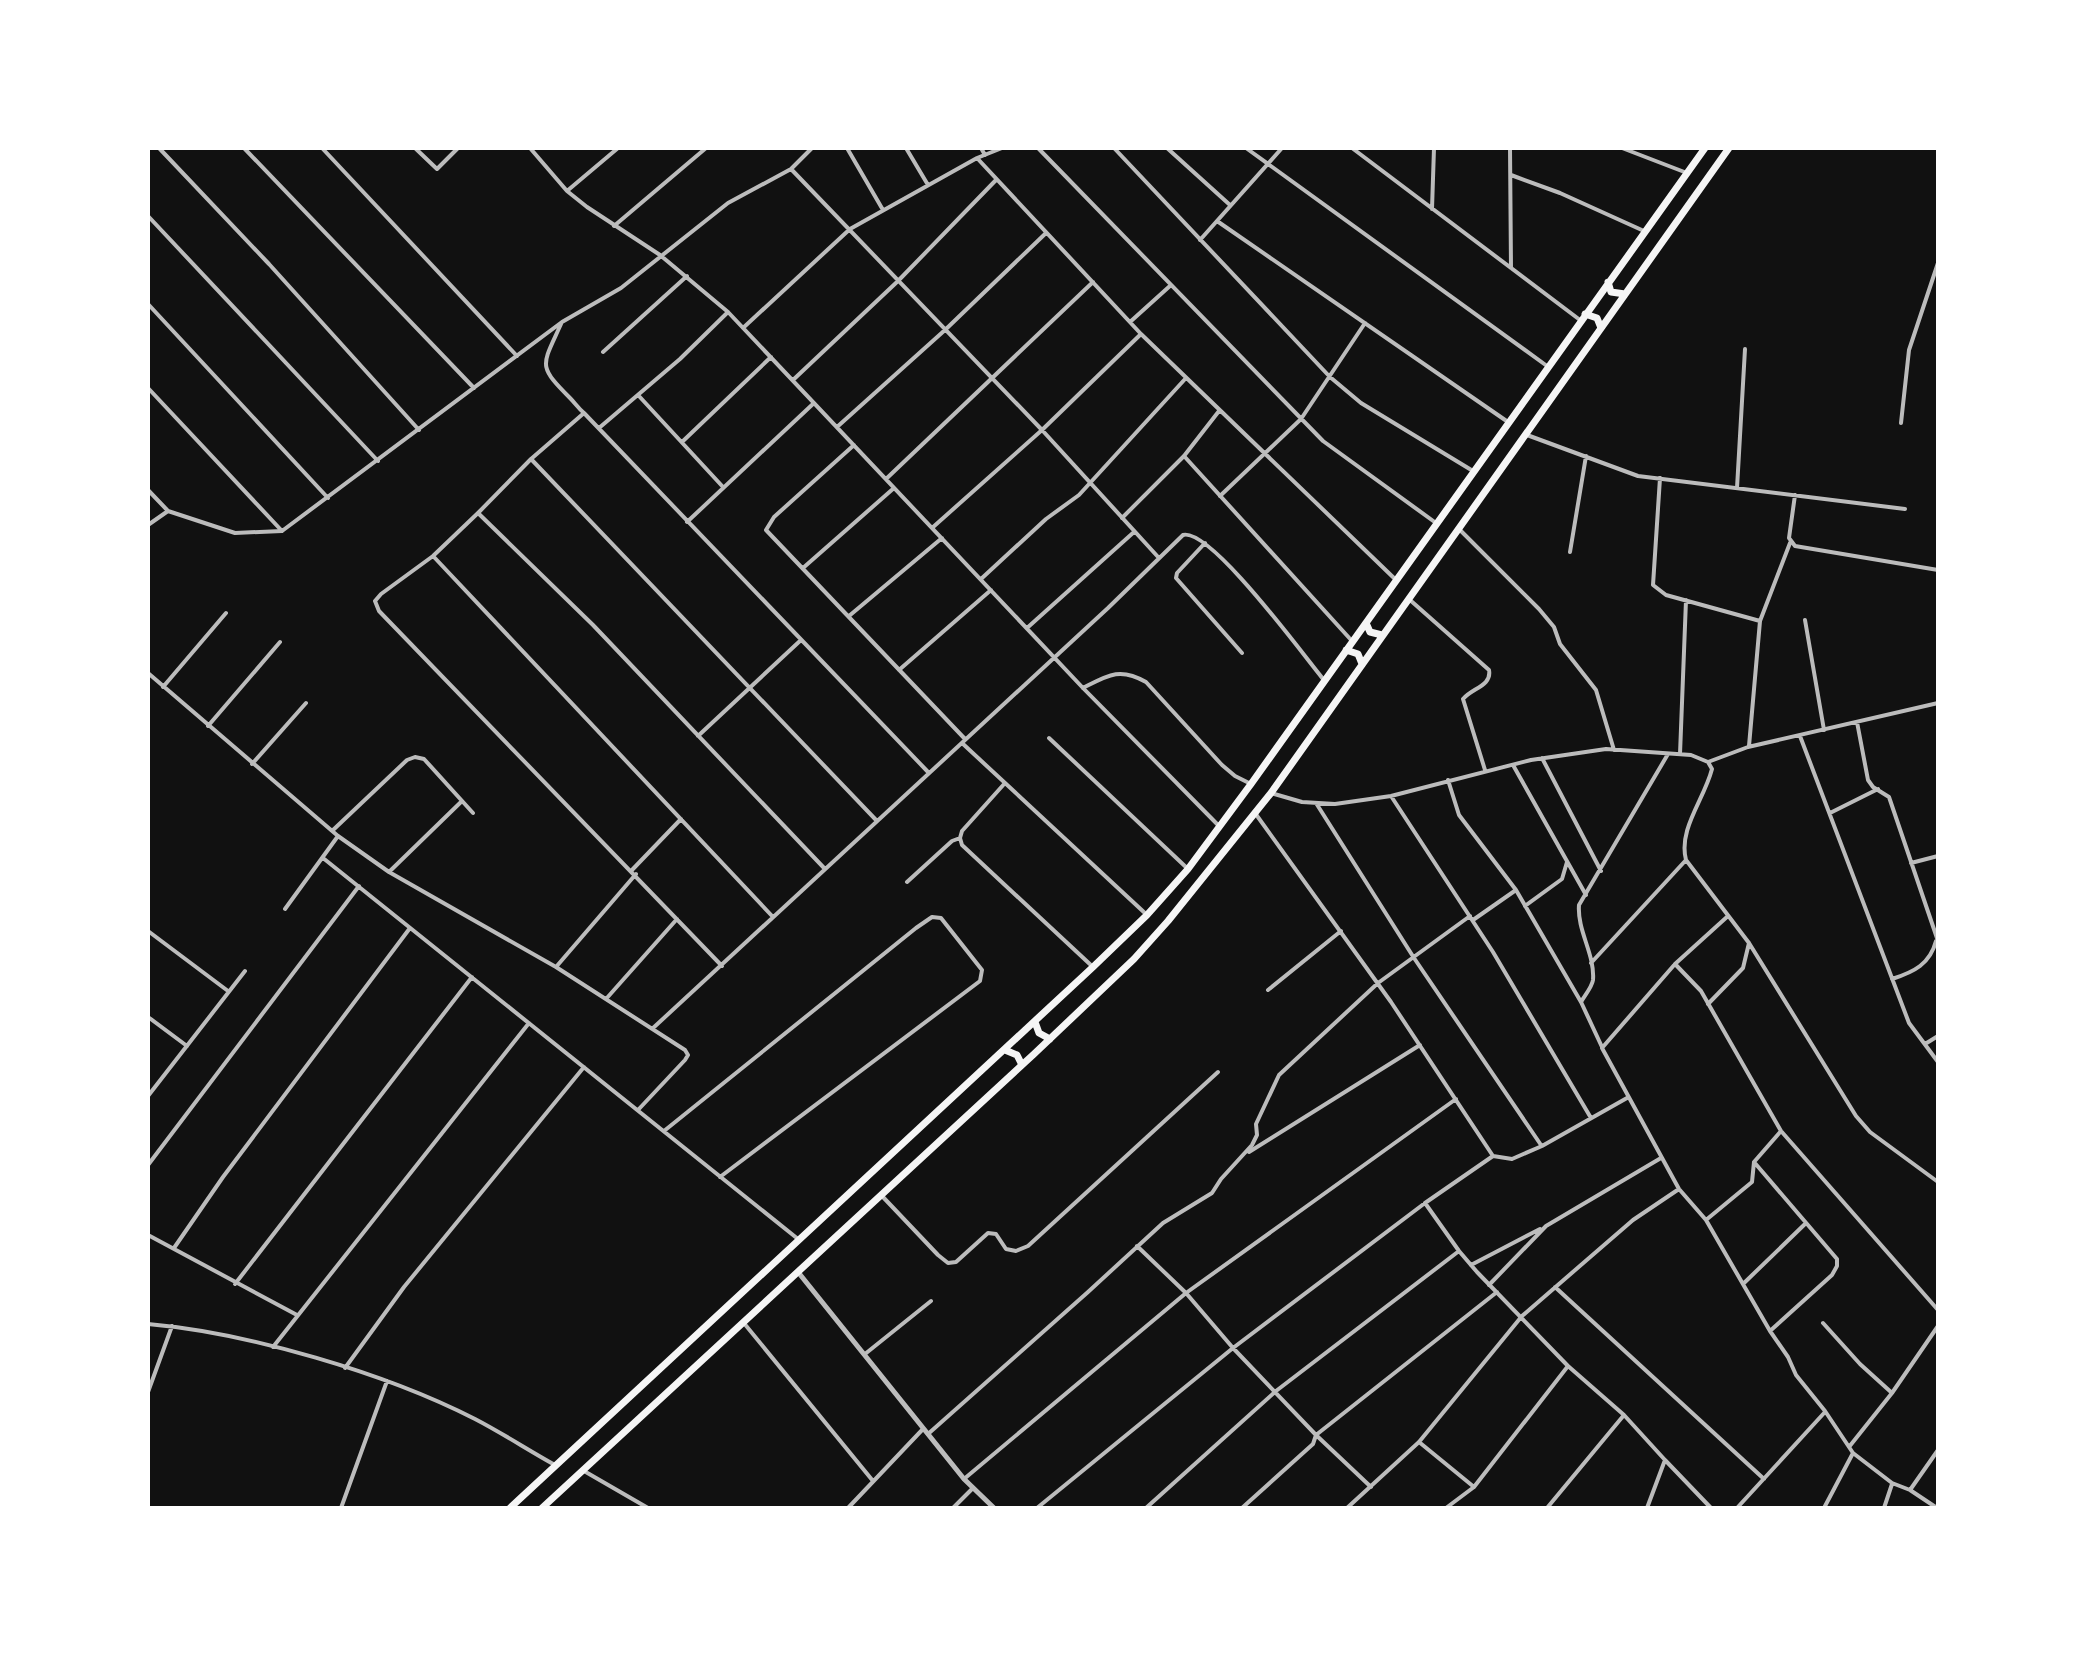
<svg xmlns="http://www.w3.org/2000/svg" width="2086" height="1656" viewBox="0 0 2086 1656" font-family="Poppins,sans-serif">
  <rect width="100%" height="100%" fill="#111"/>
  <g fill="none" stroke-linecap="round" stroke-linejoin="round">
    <path stroke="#bcbcbc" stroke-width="4" d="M159 148 269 264 419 430
      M244 148 474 388
      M322 148 517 356
      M415 148 437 169 458 148
      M530 148 567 191 587 207 660 255 728 312 1083 688 1219 826
      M847 148 883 210
      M906 148 928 185
      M981 148 985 155
      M1038 148 1323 441 1436 523
      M1114 148 1330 377 1361 403 1473 471
      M1167 148 1230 205
      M1246 148 1547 366
      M1352 148 1580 320
      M1510 148 1511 268
      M1622 148 1687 173
      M977 158 1141 334 1396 580
      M791 169 1042 430 1159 558
      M1511 175 1560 193 1644 231
      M567 191 618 148
      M1432 209 1434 148
      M148 216 378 461
      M1217 221 1508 422
      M614 226 706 148
      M1200 240 1282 148
      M148 304 328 498
      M1130 322 1171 285
      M561 324C542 366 537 365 570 398 575 403 578 408 584 413L531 459 478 513 593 625 825 869
      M743 328 850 229 977 158 1002 148
      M603 352 687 276
      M793 380 898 281 996 180
      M148 388 282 531
      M638 395 723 487
      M584 413 929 773
      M1901 423 1909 350 1938 263
      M837 427 945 330 1046 233
      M599 428 680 359 728 312
      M1527 435 1638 476 1905 509
      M682 442 771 357
      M854 445 774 517 766 530 965 739
      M1184 456 1352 641
      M531 459 877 821
      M1660 478 1653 585 1666 595 1760 621
      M886 479 1093 282
      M1737 488 1745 349
      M148 490 168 511
      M1795 495 1789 538 1795 546 1938 570
      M1220 496 1301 419 1365 323
      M478 513 433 556 381 594 375 601 379 611 722 966
      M1122 518 1184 456 1219 411
      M687 522 814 403
      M148 525 168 511 235 533 282 531 562 322 621 288 728 203 791 169 812 148
      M932 528 1042 430 1141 334
      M1460 530 1539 609 1554 627 1560 644 1596 690 1614 750
      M1205 543 1177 573 1176 578 1242 653
      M1570 552 1586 456
      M433 556 773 917
      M803 568 894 488
      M981 579 1046 519 1079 495 1186 378
      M1410 600 1489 670C1492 686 1472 688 1463 699L1485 770
      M849 616 942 538
      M1805 620 1824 730
      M1027 628 1134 532
      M899 670 991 590
      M148 673 338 836 389 872 556 967 685 1050 688 1055 685 1060 638 1110
      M163 687 226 613
      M1083 688C1108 675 1120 667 1146 682L1222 765 1235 776 1251 784
      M1857 722 1868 780 1873 787 1889 797 1938 941
      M208 726 280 642
      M698 736 801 640
      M1800 736 1909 1023 1938 1062
      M1049 738 1188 869
      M962 743 1147 915
      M1749 746 1760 621 1790 543
      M1680 754 1686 600
      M1542 758 1601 871
      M1708 762 1748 747 1938 703
      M252 764 306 703
      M1513 765 1586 895
      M1448 780 1459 815 1516 890 1581 1002 1602 1047
      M1005 783 962 831 960 838 962 845 1093 967
      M1271 793 1302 802 1335 804 1391 796 1531 760 1606 749 1691 755 1708 762 1712 769C1704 800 1678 829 1686 860L1749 943 1856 1116 1870 1132 1938 1182
      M1391 796 1493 952 1591 1118
      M1316 803 1414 958 1541 1145
      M1255 813 1391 1002 1493 1156 1512 1159 1542 1146 1627 1098
      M1830 813 1878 789
      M332 831 407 760 415 757 424 759 473 813
      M323 858 798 1239
      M1911 863 1938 856
      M632 870 681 819
      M389 872 462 801
      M907 882 952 841 960 838
      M1525 906 1562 879 1567 862
      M285 909 338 836
      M1728 916 1675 964 1602 1048 1679 1189 1706 1220 1770 1331 1788 1357 1796 1375 1825 1411 1853 1453 1892 1483 1910 1490 1937 1508
      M1473 920 1516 890
      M148 931 228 991
      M1591 963 1686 860
      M1675 964 1701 991 1781 1131 1938 1310
      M556 967 636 874
      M1892 979C1914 972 1930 964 1936 941
      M1268 990 1341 931
      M606 999 677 919
      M1581 1002C1585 995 1592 987 1593 980 1595 954 1577 931 1579 905L1668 754
      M1708 1004 1743 968 1749 943
      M148 1017 187 1046
      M652 1029 1108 608 1183 535C1210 527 1304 656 1324 680
      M1925 1044 1938 1036
      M148 1096 245 971
      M664 1131 916 928 932 917 941 918 982 970 980 981 720 1177
      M1249 1152 1420 1045
      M1754 1162 1837 1259V1266L1832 1275 1770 1331
      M148 1165 359 886
      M882 1196 938 1255 948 1263 956 1262 988 1233 996 1234 1006 1249 1016 1251 1028 1246 1218 1072
      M1425 1203 1459 1251 1477 1272 1568 1366 1624 1415 1665 1460 1647 1508
      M1706 1220 1752 1182 1754 1162 1781 1131
      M148 1235 297 1315
      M1137 1246 1186 1293 1233 1348 1316 1435 1371 1487
      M174 1248 223 1177 410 928
      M1471 1265 1540 1229
      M235 1284 472 977
      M1743 1284 1806 1223
      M1489 1285 1546 1226 1661 1158
      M1555 1287 1764 1479
      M743 1322 873 1481
      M1823 1323 1860 1364 1892 1393
      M148 1324C249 1333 385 1373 475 1419 502 1433 528 1450 555 1465
      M273 1347 529 1023
      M865 1354 931 1301
      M345 1368 404 1287 584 1067
      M148 1392 172 1326
      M928 1434 1088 1292 1163 1223 1212 1193 1221 1179 1252 1145 1257 1135 1256 1124 1279 1075 1378 983 1470 916
      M1419 1442 1474 1487
      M1849 1447 1892 1393 1938 1326
      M1665 1460 1711 1508
      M584 1471 648 1508
      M964 1479 1186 1293 1456 1099
      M1910 1490 1938 1450
      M341 1508 387 1381
      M848 1508 923 1429
      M953 1508 973 1488
      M1037 1508 1233 1348 1425 1203 1493 1156
      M1146 1508 1276 1391 1459 1251
      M1242 1508 1313 1444 1316 1435 1497 1292
      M1347 1508 1419 1442 1522 1316 1633 1220 1679 1189
      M1446 1508 1474 1487 1568 1366
      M1547 1508 1624 1415
      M1737 1508 1825 1412
      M1824 1508 1853 1453
      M1884 1508 1892 1484"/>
    <path stroke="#bcbcbc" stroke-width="5" d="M798 1272 964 1479 994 1508"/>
    <path stroke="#f5f5f5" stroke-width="7" d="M1608 282 1611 292 1625 294
      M1585 314 1597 318 1601 328
      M1366 623 1370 632 1382 635
      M1346 650 1358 654 1362 664
      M1035 1022 1039 1033 1050 1039
      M1005 1050 1017 1055 1022 1065
      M510 1508 1093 967 1147 915 1188 869 1251 784 1705 148
      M542 1508 1034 1054 1134 959 1168 921 1271 793 1729 148"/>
  </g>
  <rect width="2086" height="1656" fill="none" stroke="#ffffff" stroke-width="300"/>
</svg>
